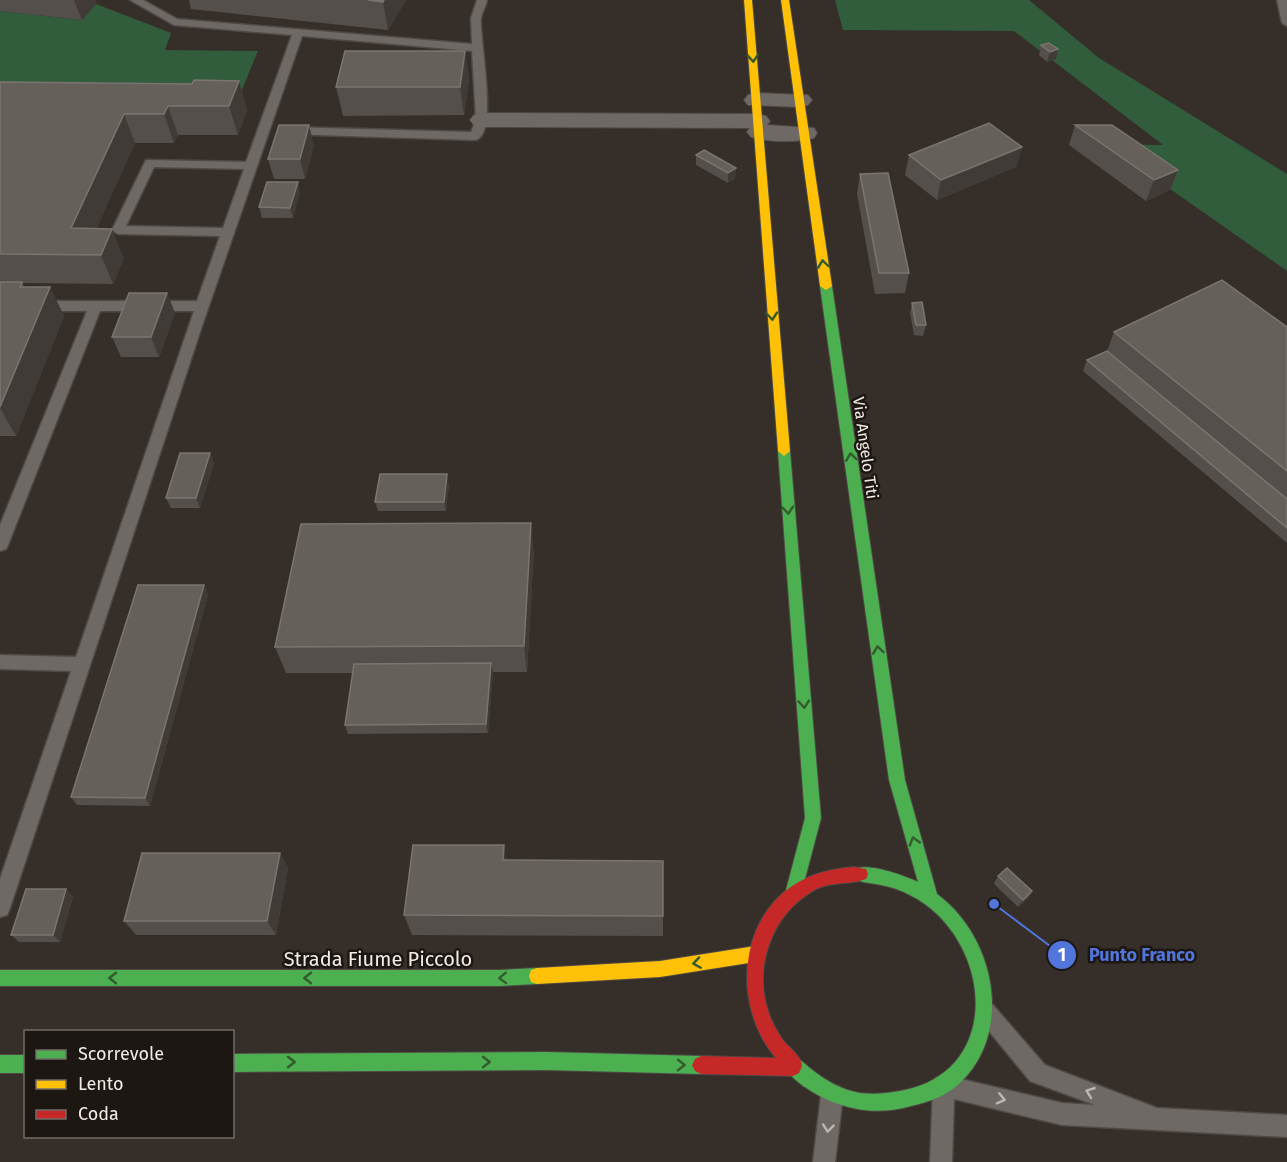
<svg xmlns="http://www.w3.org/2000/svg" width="1287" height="1162" viewBox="0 0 1287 1162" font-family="'Fira Sans',sans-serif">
  <rect width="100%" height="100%" fill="#352e29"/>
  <path fill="#315d3c" d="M835 0H1029L1099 58 1287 174V271L1106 144 1163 145 1014 31 843 30Z
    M96 4 171 33 165 50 258 51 239 97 0 108V11L82 20Z"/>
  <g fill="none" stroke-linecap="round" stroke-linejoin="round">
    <defs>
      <path id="lane" d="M130 0H143L177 19 472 44 471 18 477 0H487C486 6 482 12 481 18 479 39 499 133 476 140L284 134 282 131 288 127 471 132 476 120 472 51 302 36 202 326 10 908 7 915 0 917V879L71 671 0 669V655L76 657 194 311H100L8 545 6 549 0 551V525L87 311H0V301H197L220 236 118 234 112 230 146 160 246 162 292 35 174 25ZM154 167 244 169 223 228 126 226Z
        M1277 0H1287V26L1282 23Z
        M986 1002 993 1005 1045 1065 1157 1108 1287 1115V1137L1062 1125 954 1099 952 1162H930L933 1086 936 1078 944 1075 1062 1103 1095 1105 1030 1081 979 1019 976 1012 979 1005Z
        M832 1084 840 1087 843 1095 835 1162H813L821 1095 824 1087Z"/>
      <path id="street" d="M756 93 808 95 812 100 808 105 800 107 748 105 744 100 748 95Z
        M482 113 758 114 766 116 770 121 767 125 814 128 817 133 814 138C795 143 769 142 751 137L747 132 750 128 482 127 474 125 470 120 474 115Z"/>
      <path id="fast" d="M826 282 832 286 905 780 937 894C994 936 1015 1030 960 1083 947 1096 928 1102 911 1106 882 1114 858 1112 830 1101 815 1094 791 1081 784 1065L787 1059 793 1056C800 1059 805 1064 811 1069 826 1081 842 1090 860 1093 875 1095 890 1093 905 1090 993 1071 993 968 937 914 921 899 902 889 881 885 872 883 863 883 854 879L852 874 854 869C870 863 902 875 918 882L889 780 820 286Z
        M784 446 790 451 821 818 801 894 799 899 793 902 787 899 785 894 805 818 778 451Z
        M537 968 543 970 545 976 543 982 537 984 499 986H0V970H499Z
        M546 1052 701 1056 707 1059 710 1065 707 1071 701 1074 546 1070 232 1072V1054Z
        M0 1055H26V1073H0Z"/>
      <path id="slow" d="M744 0H752L790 451 784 456 778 451Z
        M781 0H789L832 286 826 290 820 286Z
        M755 946 761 948 763 954 761 960 755 962 660 977 537 984 531 982 529 976 531 970 537 968 660 961Z"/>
      <path id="jam" d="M854 867 866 869 868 874 866 879C850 885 832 881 816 889 770 914 751 971 771 1019 774 1026 778 1033 782 1039 788 1047 800 1055 802 1065 802 1067 800 1070 799 1073L793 1076 701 1074 695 1071 692 1065 695 1059 701 1056 776 1058C737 1013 736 935 782 894 802 876 827 869 854 867Z"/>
    </defs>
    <use href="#lane" stroke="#4f4945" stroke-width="3"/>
    <use href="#street" stroke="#4f4945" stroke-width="2"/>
    <use href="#fast" stroke="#4f4945" stroke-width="2"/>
    <use href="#slow" stroke="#4f4945" stroke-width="2"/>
    <use href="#jam" stroke="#4f4945" stroke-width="2"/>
    <use href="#lane" fill="#6e6964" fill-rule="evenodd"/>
    <use href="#street" fill="#6e6964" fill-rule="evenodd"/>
    <use href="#fast" fill="#4caf50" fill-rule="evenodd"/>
    <use href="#slow" fill="#ffc107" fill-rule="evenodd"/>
    <use href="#jam" fill="#c62828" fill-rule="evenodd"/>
  </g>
  <path fill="#544f4a" d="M0 0H95L96 4 82 20 0 11Z
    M189 0H406L388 30 191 9Z
    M1041 45 1058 49 1056 59 1047 62 1039 55Z
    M465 51 469 80 464 115 343 116 336 87Z
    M239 81 247 110 238 135H178L174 143H135L96 229 124 258 113 284 23 283 24 287H50L64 316 16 436H0V82L192 84Z
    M1075 125 1178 170 1170 190 1146 201 1069 145Z
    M314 145 305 179H274L268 159Z
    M1022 147 1016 167 937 200 905 175 909 155Z
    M696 155 736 168 735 178 728 183 696 165Z
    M860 174 909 273 905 293 875 294 857 194Z
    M300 192 293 218H262L259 207Z
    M167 293 175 313 159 357H121L112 337Z
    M912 303 926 325 923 336 914 335 910 313Z
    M1287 327V543L1083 371 1087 360 1107 351 1114 332Z
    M210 453 214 463 200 508H171L166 498Z
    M449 484 446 511H378L375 502Z
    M534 550 527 672H493L488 733 348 734 345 725 353 673H286L275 647Z
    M204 585 208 595 150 806 77 805 71 797Z
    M280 853 288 868 276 935H136L124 921Z
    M507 860 663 916V936L412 935 404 915Z
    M998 876 1032 891 1028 899 1018 907 994 884Z
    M66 889 73 897 60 942H19L11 935Z"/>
  <path fill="#403b36" d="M74 0H95L96 4 82 20Z
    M384 0H406L388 30 383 2Z
    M1058 49 1056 59 1047 62 1050 52Z
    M465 51 469 80 464 115 460 87Z
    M239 81 247 110 238 135 229 106Z
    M168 106 178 135 174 143 164 114Z
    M124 114 135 143 85 255 71 228Z
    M309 125 314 145 305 179 300 159Z
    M1022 147 1016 167 937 200 941 180Z
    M736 168 735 178 728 183V173Z
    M1178 170 1170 190 1146 201 1154 180Z
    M298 182 300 192 293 218 290 208Z
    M112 229 124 258 113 284 101 255Z
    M50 287 64 316 16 436 0 408V407Z
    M167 293 175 313 159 357 151 337Z
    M210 453 214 463 200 508 196 498Z
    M447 474 449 484 446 511 444 502Z
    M531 523 534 550 527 672 524 646Z
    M204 585 208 595 150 806 145 798Z
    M491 663 493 672 488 733 486 724Z
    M504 845 508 868 503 860Z
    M280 853 288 868 276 935 267 921Z
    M66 889 73 897 60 942 53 935Z
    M1032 891 1028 899 1018 907 1023 900Z"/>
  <path fill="#65605a" stroke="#7b7570" stroke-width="1.5" d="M368 0H384L383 2Z
    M1049 43 1058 49 1050 52 1041 45Z
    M345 51H465L460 87H336Z
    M194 80 239 81 229 106H168L164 114H124L71 228 112 229 101 255 0 254V82L192 84Z
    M989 123 1022 147 941 180 909 155Z
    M279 125H309L300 159H268Z
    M1075 125H1112L1178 170 1154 180Z
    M704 150 736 168 728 173 696 155Z
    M888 173 909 273H879L860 174Z
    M267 182H298L290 208 259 207Z
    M1222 280 1287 327V471L1114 332Z
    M0 282H22L20 287H50L0 407Z
    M129 293H167L151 337H112Z
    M922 302 926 325H916L912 303Z
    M1107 351 1287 499V528L1087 360Z
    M180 453H210L196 498H166Z
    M380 474H447L444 502H375Z
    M531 523 524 646 275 647 301 524Z
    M138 585H204L145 798 71 797Z
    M491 663 486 724 345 725 354 664Z
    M413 845H504L503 860 663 861V916L404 915Z
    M142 853H280L267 921H124Z
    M1007 868 1032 891 1023 900 998 876Z
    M26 889H66L53 935H11Z"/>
  <defs><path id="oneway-chevron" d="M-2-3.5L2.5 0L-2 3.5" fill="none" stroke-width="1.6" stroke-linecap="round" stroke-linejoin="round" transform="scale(1.5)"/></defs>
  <g stroke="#325b2e">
    <use href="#oneway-chevron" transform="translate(753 58) rotate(86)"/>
    <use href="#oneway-chevron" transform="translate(823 264) rotate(-98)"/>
    <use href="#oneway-chevron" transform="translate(772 316) rotate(85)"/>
    <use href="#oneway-chevron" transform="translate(851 457) rotate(-98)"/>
    <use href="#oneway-chevron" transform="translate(788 510) rotate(85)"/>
    <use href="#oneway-chevron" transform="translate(878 650) rotate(-98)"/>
    <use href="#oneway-chevron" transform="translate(804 704) rotate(85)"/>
    <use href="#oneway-chevron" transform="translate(914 841) rotate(-106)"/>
    <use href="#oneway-chevron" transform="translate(697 963) rotate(171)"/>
    <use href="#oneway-chevron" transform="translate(113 978) rotate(-180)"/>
    <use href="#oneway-chevron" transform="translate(308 978) rotate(-180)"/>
    <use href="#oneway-chevron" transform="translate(503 978) rotate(178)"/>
    <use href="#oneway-chevron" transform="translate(291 1062)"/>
    <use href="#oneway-chevron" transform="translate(486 1062)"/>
    <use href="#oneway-chevron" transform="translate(681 1065) rotate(1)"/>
  </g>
  <g stroke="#beb7b1">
    <use href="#oneway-chevron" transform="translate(1090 1092) rotate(-160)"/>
    <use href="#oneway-chevron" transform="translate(1001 1099) rotate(13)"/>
    <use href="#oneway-chevron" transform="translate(828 1128) rotate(96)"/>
  </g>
  <g text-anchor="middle" stroke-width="5" stroke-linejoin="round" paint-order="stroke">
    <g font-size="16" fill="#f3ebe5" stroke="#1c1713">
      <text transform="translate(866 448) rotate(82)" y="6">Via Angelo Titi</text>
    </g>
    <g font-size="20" fill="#f3ebe5" stroke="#1c1713">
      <text x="378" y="966">Strada Fiume Piccolo</text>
    </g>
  </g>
  <path fill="none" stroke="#5275db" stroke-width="2" d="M994 904L1062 955"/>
  <g fill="#5275db" stroke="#1c1713" stroke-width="2">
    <circle cx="994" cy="904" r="6"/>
    <circle cx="1062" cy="955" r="15"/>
  </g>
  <g font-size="18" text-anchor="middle" font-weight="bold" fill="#fff">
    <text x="1062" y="961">1</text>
  </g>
  <g font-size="18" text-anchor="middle" font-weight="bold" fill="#5275db" stroke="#1c1713" stroke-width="5" stroke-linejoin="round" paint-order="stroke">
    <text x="1142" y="961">Punto Franco</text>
  </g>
  <rect x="24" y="1030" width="210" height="108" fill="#1c1713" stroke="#726c67" stroke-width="1.5"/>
  <rect x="36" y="1050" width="30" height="9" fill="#4caf50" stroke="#726c67" stroke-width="1.5"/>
  <text x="78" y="1060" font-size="18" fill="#f3ebe5">Scorrevole</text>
  <rect x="36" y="1080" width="30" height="9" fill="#ffc107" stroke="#726c67" stroke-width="1.5"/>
  <text x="78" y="1090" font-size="18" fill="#f3ebe5">Lento</text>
  <rect x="36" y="1110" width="30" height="9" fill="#c62828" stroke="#726c67" stroke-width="1.5"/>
  <text x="78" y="1120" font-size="18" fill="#f3ebe5">Coda</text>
</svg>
